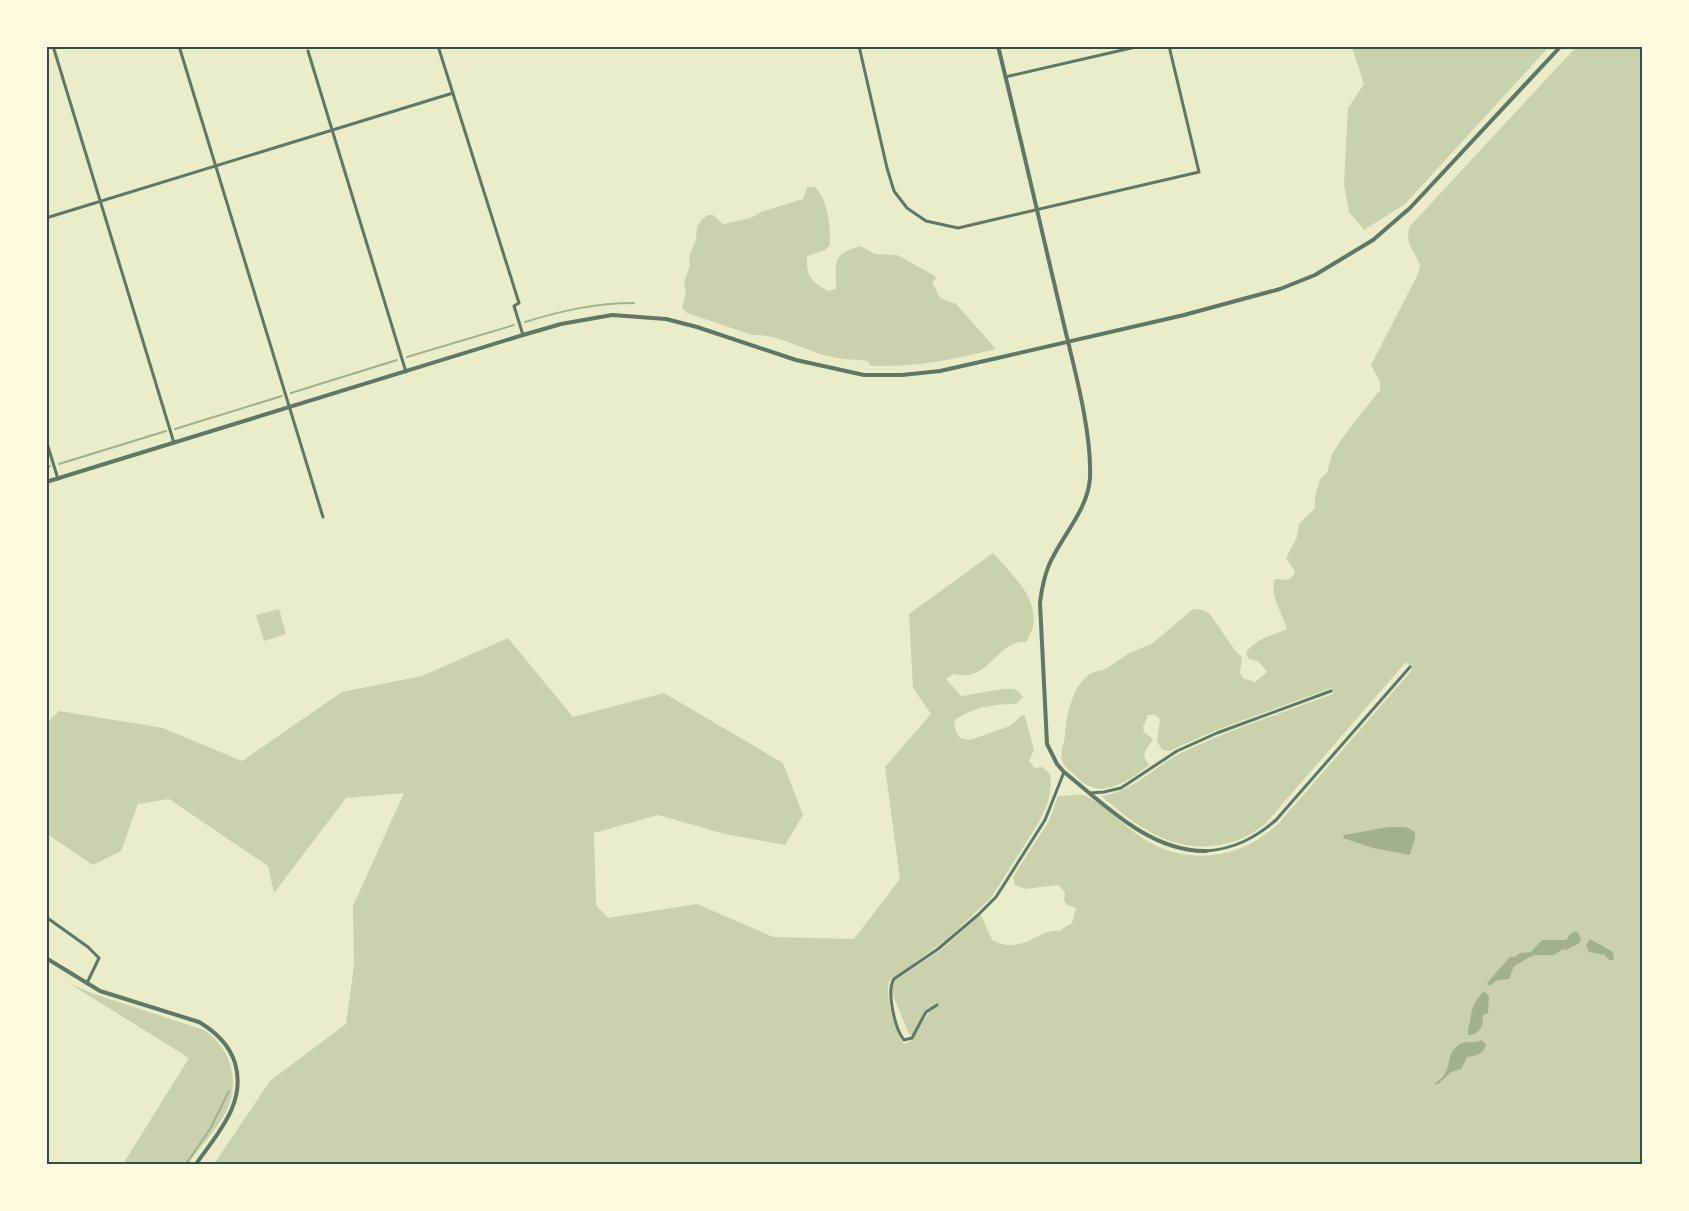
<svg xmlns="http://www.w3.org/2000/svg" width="1689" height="1211" viewBox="0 0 1689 1211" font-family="Mulish,sans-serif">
  <rect width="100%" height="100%" fill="#e9edc9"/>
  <path fill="#cad2ad" d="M1352 47V46L1549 47 1405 204 1364 230 1349 212 1344 184 1348 108 1364 84Z
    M1576 47H1642V1164H214L270 1081 346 1024 354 966 353 906 404 793 346 798 274 893 268 866 169 799 138 804 121 851 93 865 47 834 46 724 59 711 163 728 242 761 342 692 422 676 508 638 573 717 664 693 783 763 803 815 785 845 725 834 658 815 594 833 596 905 608 918 697 904 773 937 854 939 900 879 885 767 931 714 913 688 909 614 993 553C1015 578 1049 607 1026 642 1002 639 992 672 968 675 963 676 957 674 953 674L946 679 961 696C972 695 1009 686 1016 690 1018 690 1022 696 1023 697L1016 704C995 704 972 707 954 721L956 732 960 738 970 740 1010 726 1022 715 1025 716 1034 750 1029 761 1035 768 1042 767 1050 774 1051 785 1048 802 1039 822 991 898 948 938 889 982C885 996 895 1033 904 1044L911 1041 929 1013 925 1010 913 1035 909 1034 891 991 893 982 941 950 981 915 992 940C1022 957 1040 927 1059 931L1072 923 1076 908 1067 905 1064 900 1065 893 1061 887 1057 885 1025 889 1015 885 1013 877 1049 821 1058 796C1066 796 1079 793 1086 796 1105 805 1121 823 1138 835 1183 867 1239 861 1278 824L1412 670 1406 662 1265 824C1230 853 1183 853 1145 829 1129 820 1115 807 1101 796 1134 792 1153 767 1181 753 1230 729 1282 713 1333 694L1331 688 1214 731 1169 751 1162 750 1157 741 1160 719 1155 715H1148L1143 727 1144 732 1153 739C1151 745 1142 751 1145 758 1146 761 1148 763 1149 765 1133 777 1112 794 1091 787 1085 785 1080 780 1076 776 1072 772 1065 768 1063 763 1059 753 1064 745 1065 736 1066 714 1075 670 1104 670L1128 654 1153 643 1193 609 1202 610 1209 613 1237 653 1242 657 1240 673 1243 678 1255 682 1267 672 1258 661 1249 659 1246 653C1255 638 1272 636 1287 629 1282 613 1269 595 1275 579L1288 580 1293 576 1295 572 1286 558 1297 537 1299 524 1315 508V497L1320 479 1327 473 1332 454 1346 433 1380 390V382L1371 365 1418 274 1420 265C1414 250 1404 243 1410 226Z
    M807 187H815C829 202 830 226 830 245L825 250 807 256C806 277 811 281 828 291L836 289C836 262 831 255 860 246L875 254 897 255 935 276 936 279 932 282 940 298 956 304 996 349C950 360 918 367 871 366L867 361C851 359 836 359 820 354 798 347 776 334 752 335L687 313 682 307 686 293 684 282 690 265 689 256 696 240 697 227 702 219 708 215H713L723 224 751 218 761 212 803 199Z
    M279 609 286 634 264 641 256 615Z
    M67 982 91 993 204 1030C231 1048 241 1082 226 1112 216 1130 200 1147 188 1164H123L189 1058Z"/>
  <path fill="#a3b18a" d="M1388 827H1406L1415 832V837L1410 855 1373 848 1343 838 1344 835Z
    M1576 931 1579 934 1581 940 1578 944 1566 950 1563 949 1554 955H1535L1528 958 1514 966 1509 979 1497 980 1490 986 1487 983 1510 957H1515L1520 953 1531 952 1542 940H1566L1570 934Z
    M1590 939 1613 952 1614 960H1609L1605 955 1589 952 1586 945Z
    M1484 991 1489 997 1488 1013 1483 1015C1484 1025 1479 1036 1468 1035 1467 1030 1469 1027 1470 1021 1473 1006 1473 1003 1484 991Z
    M1481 1040 1486 1044C1485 1054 1475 1056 1467 1057L1461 1069 1451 1072 1438 1084H1434C1437 1082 1442 1079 1444 1075 1452 1064 1446 1051 1462 1043 1469 1041 1475 1044 1481 1040Z"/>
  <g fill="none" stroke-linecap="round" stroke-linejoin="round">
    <path stroke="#a3b18a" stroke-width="2" d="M525 322C561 311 595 303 634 303
      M407 357 514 325
      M291 393 397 360
      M175 429 282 396
      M59 464 166 431
      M46 468 50 466
      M186 1164 210 1129 229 1091"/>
    <path stroke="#617663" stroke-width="3" d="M53 46 174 443
      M179 46 323 517
      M438 46 519 303 514 306 523 335
      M859 46 887 168 894 191 907 208 926 221 958 228 1199 172 1169 46
      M308 51 406 372
      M1005 77 1140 46
      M46 218 453 93
      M46 440 58 479
      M1090 793 1104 792 1121 788 1177 751 1217 733 1331 691
      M1206 851C1234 849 1255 838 1276 820L1410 667
      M46 917 88 947 99 958 87 983
      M937 1005 926 1012 912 1038 904 1040C895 1029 886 991 894 979L938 949 978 915 996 897 1045 820 1064 772"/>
    <path stroke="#617663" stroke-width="4" d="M998 46C1020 135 1040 224 1061 312 1072 361 1092 428 1090 478 1088 507 1067 530 1054 555 1045 570 1042 586 1040 603L1047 744 1057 764 1064 772C1105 805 1150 852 1206 851
      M46 482 523 335 561 324 612 315 666 319 697 327 796 360 864 375H902L940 371 1002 357 1184 315 1280 289 1315 275 1373 240 1410 208 1561 46
      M46 958 100 991 199 1022C216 1032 229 1044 235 1063 247 1103 217 1134 196 1164"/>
  </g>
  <rect width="1689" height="1211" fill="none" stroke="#fefae0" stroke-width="96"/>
  <rect x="48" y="48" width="1593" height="1115" fill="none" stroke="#344e41" stroke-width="2"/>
</svg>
